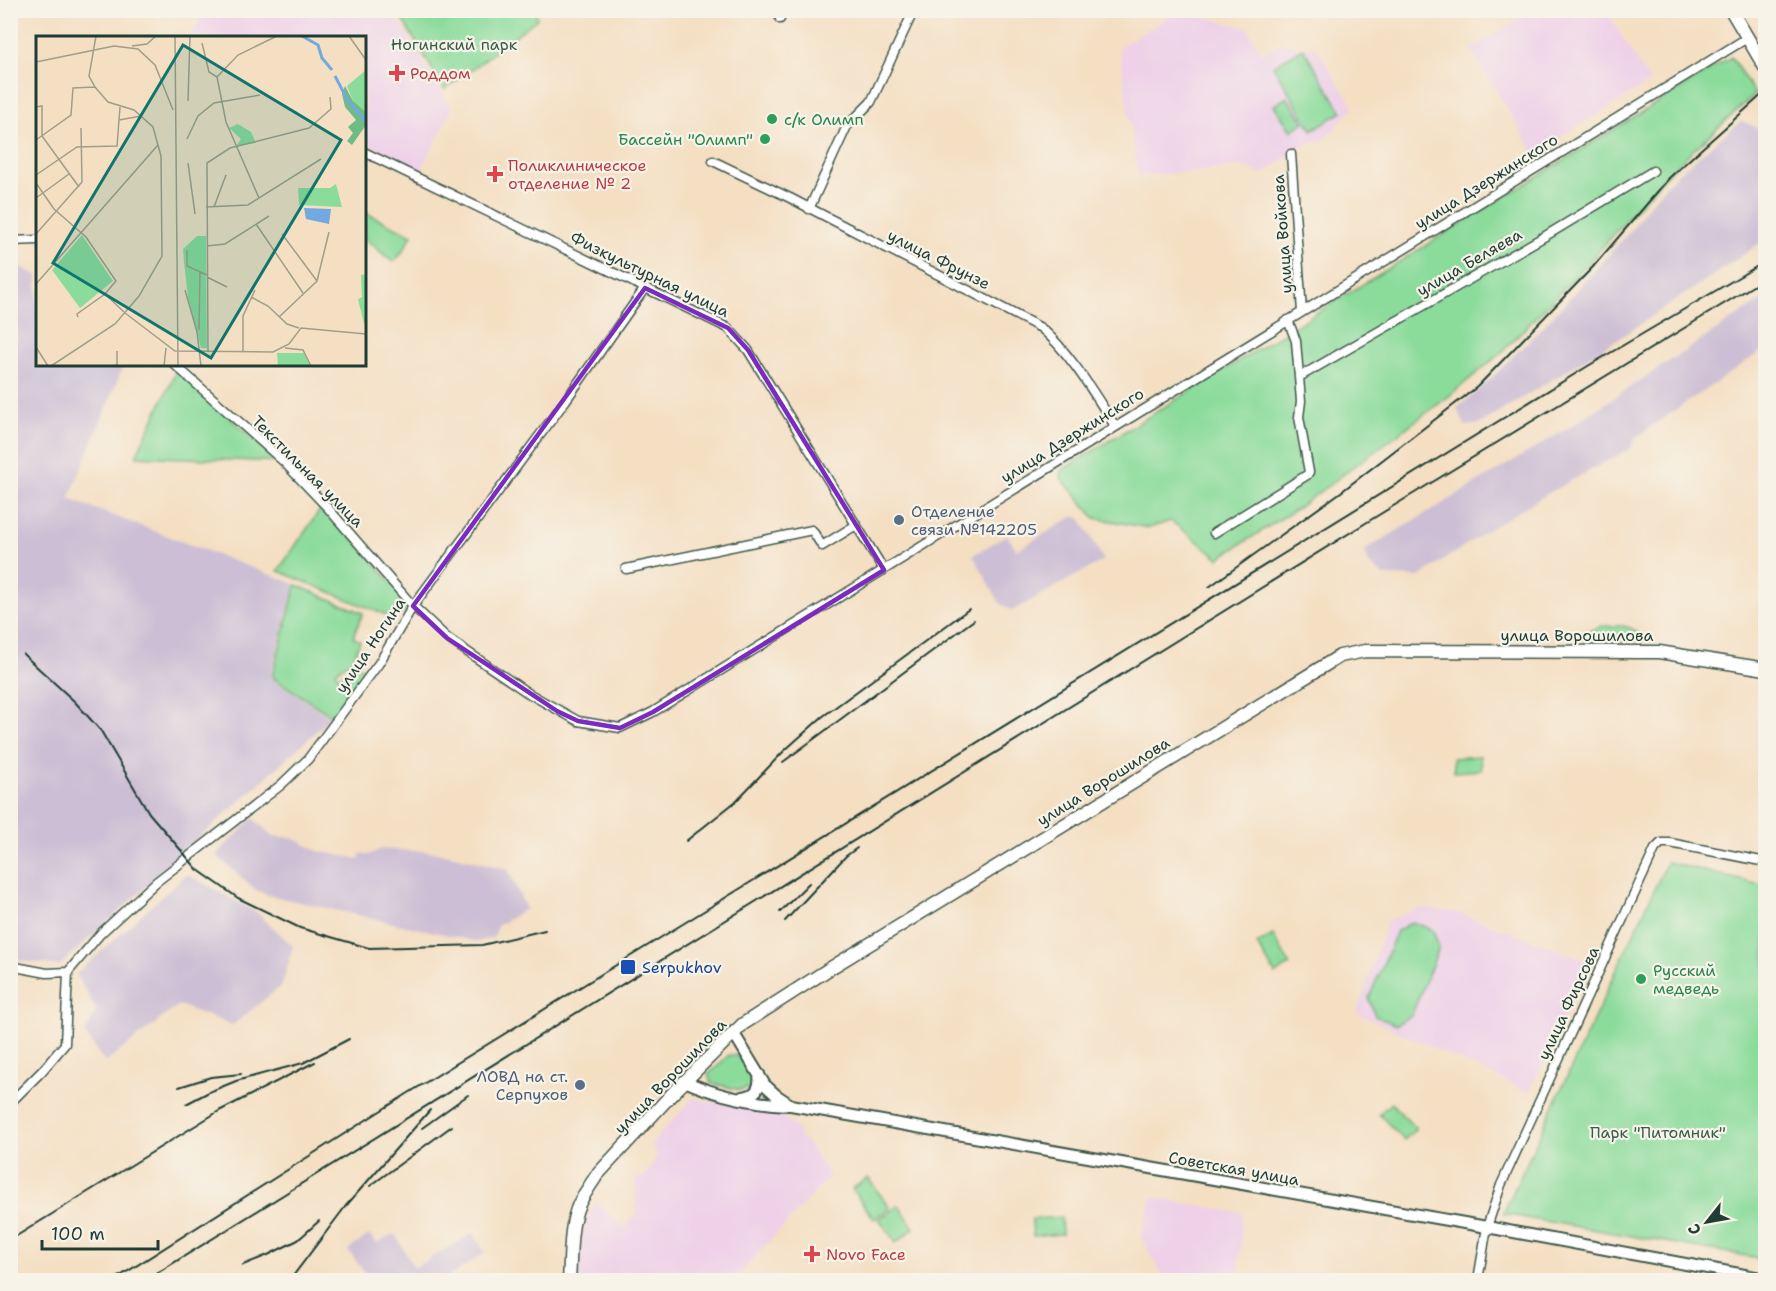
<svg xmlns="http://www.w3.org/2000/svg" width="1776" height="1291" viewBox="0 0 1776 1291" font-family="'Shantell Sans',sans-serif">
  <rect width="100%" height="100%" fill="#f7f3e8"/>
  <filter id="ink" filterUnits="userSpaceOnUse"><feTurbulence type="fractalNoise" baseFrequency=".0167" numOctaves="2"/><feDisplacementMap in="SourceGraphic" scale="12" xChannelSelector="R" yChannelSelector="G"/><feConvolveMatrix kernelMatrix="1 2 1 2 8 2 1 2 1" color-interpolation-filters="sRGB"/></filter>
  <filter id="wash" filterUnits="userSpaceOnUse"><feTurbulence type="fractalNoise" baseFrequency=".008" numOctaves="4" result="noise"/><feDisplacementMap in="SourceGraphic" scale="24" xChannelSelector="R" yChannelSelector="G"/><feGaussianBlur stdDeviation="1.35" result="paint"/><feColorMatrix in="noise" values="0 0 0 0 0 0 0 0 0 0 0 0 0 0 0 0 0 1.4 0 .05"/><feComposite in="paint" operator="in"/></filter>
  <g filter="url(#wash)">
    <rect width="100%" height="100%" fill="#f4dfc3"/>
    <path fill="#eed0e8" d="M1534 10 1606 11 1650 82 1534 153 1471 49Z
      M203 11H393L452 109 421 170 365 142 364 38 191 37Z
      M1178 11 1248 28 1261 54 1282 44 1317 49 1354 108 1324 139 1305 145 1261 175 1247 167 1138 176 1119 47Z
      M1421 908 1459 913 1591 962 1529 1092 1357 1013 1387 921Z
      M693 1098 782 1116 797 1129 800 1138 806 1141 830 1176 734 1280H579L576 1274 585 1221 596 1203 625 1228 636 1214V1177L641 1178 651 1168 657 1155 651 1144Z
      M1152 1197 1242 1213 1239 1272 1226 1280H1166L1141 1237Z"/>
    <path fill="#ccbed4" d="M1741 121 1765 131V240L1624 335 1480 424 1465 426 1457 408 1485 385 1554 315 1633 228 1651 202 1675 176Z
      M11 263 37 275 38 364 124 365 69 499 295 584 270 677 331 718 59 966 11 959Z
      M1765 298V349L1636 437 1631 448 1547 494 1486 531 1419 577 1384 576 1368 563 1365 550 1570 427Z
      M1074 516 1080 518 1104 560 1012 611 1000 603 973 555 1007 535 1017 550Z
      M253 818 273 836 293 838 318 851 359 859 361 853 369 855 381 849 437 852 508 869 526 909 497 926 494 937 478 942 268 895 256 890 216 855Z
      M187 874 257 913 293 946 282 985 233 1025 179 1005 105 1063 85 1034 96 1010 76 974Z
      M473 1233 485 1253 444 1280H370L348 1250 369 1235 376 1243 395 1234 414 1268Z"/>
    <path fill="#8bdb9b" stroke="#558c68" stroke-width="1.5" d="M397 11H536L537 19 445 90Z
      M1303 48 1342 112 1312 130 1273 66Z
      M1731 57 1755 94 1666 175 1593 258 1501 353 1448 397 1298 508 1219 558 1171 521 1149 528 1095 518 1061 478 1062 470Z
      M1287 97 1304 122 1291 131 1274 105Z
      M364 212 412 235 401 254 393 262 365 239Z
      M177 370 279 462 136 456Z
      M324 504 414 609 391 617 278 571Z
      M296 585 363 613 353 637 360 641 353 659 335 672 338 677 354 666 364 668 363 675 333 717 272 677Z
      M1603 626C1622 626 1630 623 1644 639L1582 638 1588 631Z
      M1480 756 1481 770 1454 772 1453 758Z
      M1667 862 1765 886V1259L1503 1214Z
      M1412 922 1433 930 1439 948 1412 1014 1396 1025 1375 1016 1369 998 1397 931Z
      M1273 935 1290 965 1275 974 1257 944Z
      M729 1055 739 1056 754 1081 749 1088 740 1090 711 1083 708 1075Z
      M1391 1103 1416 1129 1404 1140 1379 1114Z
      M868 1178 890 1208 874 1219 852 1189Z
      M899 1205 914 1228 896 1243 879 1219Z
      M1061 1217 1062 1234 1033 1236 1032 1219Z"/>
  </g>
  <g filter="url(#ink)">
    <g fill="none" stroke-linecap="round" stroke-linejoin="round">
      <defs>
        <path id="minor" d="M780 19 783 10
          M364 152 728 328 748 350 884 570
          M1291 154 1302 312
          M713 161 790 198 1041 328C1069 351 1095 395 1115 426
          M809 209 847 126 871 102 914 10
          M10 241 38 240
          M174 364 283 461 327 507 413 606 447 638 528 693 578 721 620 728 653 712 1747 38
          M1299 377 1547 235 1653 171
          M1214 533 1307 475 1309 472 1299 417 1301 401 1296 341 1288 320
          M626 569 812 530 822 546 856 525
          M10 966 47 973 68 972
          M68 972 101 933 156 882 281 785 308 759 379 663 413 606 566 400 645 288
          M10 1103 42 1071 65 1044 68 972
          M1478 1280 1487 1227 1501 1185 1655 849 1661 843H1670L1766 862"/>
        <path id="tertiary" d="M733 1032 765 1085 776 1095 791 1105 1487 1227 1766 1279
          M685 1081C717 1096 752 1103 788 1105
          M742 1097C756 1096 761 1088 759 1074"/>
        <path id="secondary" d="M1731 10 1766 69
          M569 1280C571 1256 569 1226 579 1204 584 1194 591 1184 597 1175L672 1094 743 1024 829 969 1340 656 1365 651 1644 652H1659L1766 669"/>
      </defs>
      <use href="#minor" stroke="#3f5549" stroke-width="11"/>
      <use href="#tertiary" stroke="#3f5549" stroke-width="14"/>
      <use href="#secondary" stroke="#3f5549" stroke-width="15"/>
      <use href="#minor" stroke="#fff" stroke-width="8"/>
      <use href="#tertiary" stroke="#fff" stroke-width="10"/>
      <use href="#secondary" stroke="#fff" stroke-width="12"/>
      <path stroke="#1f3d34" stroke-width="2" d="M1209 587 1341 492 1477 387 1592 268 1670 177 1766 91
        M23 654 75 702 101 731 149 813 198 870 238 898 300 928 369 948 482 945 545 930
        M783 762 974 620
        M686 841 735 802 784 751 822 717 969 609
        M780 912 809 883
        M785 921 846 856 857 848
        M179 1087 211 1077 241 1074
        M186 1104 209 1092 236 1081 303 1063 349 1039
        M422 1128 468 1095
        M370 1186 452 1126
        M10 1240 219 1111 315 1062
        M243 1265 268 1255 298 1240 319 1221
        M114 1280 407 1094 673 930 1588 366 1766 261
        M146 1280 1377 516 1766 278
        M290 1280 345 1207 430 1110"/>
    </g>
  </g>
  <path fill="none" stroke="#7b2cbf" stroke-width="4.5" stroke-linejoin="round" d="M645 288 728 328 748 350 884 570 653 712 620 728 578 721 557 711 447 638 413 606Z"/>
  <g fill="#e0444e" stroke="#f7f3e8" stroke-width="2">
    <path d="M394 64h6v6h6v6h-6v6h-6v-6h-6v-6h6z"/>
    <path d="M492 165h6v6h6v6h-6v6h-6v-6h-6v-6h6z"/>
    <path d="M809 1245h6v6h6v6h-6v6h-6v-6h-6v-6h6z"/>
  </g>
  <g fill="#2e9e5b" stroke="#f7f3e8" stroke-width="2">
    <circle cx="772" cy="119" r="6"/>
    <circle cx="765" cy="139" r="6"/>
    <circle cx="1641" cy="979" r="6"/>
  </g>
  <g fill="#5c6f8a" stroke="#f7f3e8" stroke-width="2">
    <circle cx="899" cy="520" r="6"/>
    <circle cx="580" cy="1085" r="6"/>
  </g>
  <rect fill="#1a4fb4" stroke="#f7f3e8" stroke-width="2" x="620" y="959" width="16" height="16" rx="3"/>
  <g text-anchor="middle" stroke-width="4.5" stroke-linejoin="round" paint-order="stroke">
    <g font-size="16" fill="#355d49" stroke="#f7f3e8">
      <text x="454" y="50">Ногинский парк</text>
      <text x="1658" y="1138">Парк "Питомник"</text>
    </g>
    <g font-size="16" fill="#be3a42" stroke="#f7f3e8" text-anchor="start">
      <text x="410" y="79">Роддом</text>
      <text x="508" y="171">Поликлиническое<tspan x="508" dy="18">отделение № 2</tspan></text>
      <text x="826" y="1260">Novo Face</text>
    </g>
    <g font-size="16" fill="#27864d" stroke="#f7f3e8" text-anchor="start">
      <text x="784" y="125">с/к Олимп</text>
      <text x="753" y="145" text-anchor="end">Бассейн "Олимп"</text>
      <text x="1653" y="976">Русский<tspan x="1653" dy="18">медведь</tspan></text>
    </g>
    <g font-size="16" fill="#1f3d34" stroke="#f7f3e8">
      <text transform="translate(1486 181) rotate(-32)" y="6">улица Дзержинского</text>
      <text transform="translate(1282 234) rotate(-94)" y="6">улица Войкова</text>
      <text transform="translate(939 259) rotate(27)" y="6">улица Фрунзе</text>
      <text transform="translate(1469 262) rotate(-30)" y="6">улица Беляева</text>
      <text transform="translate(650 274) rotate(26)" y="6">Физкультурная улица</text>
      <text transform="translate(1072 435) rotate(-32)" y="6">улица Дзержинского</text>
      <text transform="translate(308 471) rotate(45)" y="6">Текстильная улица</text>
      <text x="1577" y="641">улица Ворошилова</text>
      <text transform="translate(370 645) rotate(-56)" y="6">улица Ногина</text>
      <text transform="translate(1103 781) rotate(-32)" y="6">улица Ворошилова</text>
      <text transform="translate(1568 1003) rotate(-65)" y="6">улица Фирсова</text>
      <text transform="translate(670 1076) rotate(-46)" y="6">улица Ворошилова</text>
      <text transform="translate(1234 1168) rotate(10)" y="6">Советская улица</text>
    </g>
    <g font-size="16" fill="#4e5e75" stroke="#f7f3e8" text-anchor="start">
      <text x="911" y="517">Отделение<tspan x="911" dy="18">связи №142205</tspan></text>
      <text x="568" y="1082" text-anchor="end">ЛОВД на ст.<tspan x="568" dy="18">Серпухов</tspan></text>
    </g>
    <g font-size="16" fill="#164399" stroke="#f7f3e8" text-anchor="start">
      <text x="642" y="973">Serpukhov</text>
    </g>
  </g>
  <g transform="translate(36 36)">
    <rect width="330" height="330" fill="#f4dfc3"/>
    <path d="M330 34V76L317 65 311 50ZM202 88 215 96 220 107 200 110 205 103 193 92ZM300 148 306 171 263 169 262 152H294ZM46 199 77 245 44 272 16 234ZM161 200H170L171 312H165L152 262 148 226 147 213ZM330 238V287L328 288 322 263 326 261 325 239ZM241 317H268L274 330H242Z" fill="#8bdb9b"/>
    <path d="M309 50 317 65 330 76V89L316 109 311 105 317 97 312 91 320 84 309 71 306 58Z" fill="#70bb83"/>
    <path d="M268 172 295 173 293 188 270 183Z" fill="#71a9e0"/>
    <path fill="none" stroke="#71a9e0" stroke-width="3" d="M266 0 282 9 286 22 296 34M299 40 311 63 330 86"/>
    <path fill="none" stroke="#9f9e8a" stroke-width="1.5" d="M139 0 142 330M313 0 330 24M166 7 173 36 181 41M96 10 111 8 120 0M0 26 78 10 102 13 119 29 137 74M181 41 190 86 223 162M181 41 202 19 241 0M152 65 154 0M0 71 6 70V100L43 151M83 84 105 80M151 103 162 80 178 67 224 59M0 104 35 79 37 52 59 51M152 127 159 178M0 139 41 111 81 110 84 71M0 147 18 173 50 201 80 245 69 258 41 278 42 281M0 162 33 138M170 171 212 169 285 123M178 171 190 139M220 188 267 257M0 198 46 146 45 92M246 198 281 245M171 210 189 208 233 180M151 214V230L171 239M171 241 191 251M0 248 122 109M149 254 161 296 165 330M69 258 88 276M215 261 232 270 251 288 263 292M89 277 139 315 237 316 253 308 265 292 330 298M243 281 281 245 293 196M163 294 164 236M0 311 12 330M249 312 267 314 275 330M207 315V280L219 254M172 316 171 127 194 112 273 92 295 73 294 61M15 330 79 288 103 260 126 220 125 120 117 91 98 74 72 66 59 51 53 40 60 0M76 330 81 329V315M128 330 130 312"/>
    <path fill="#0f766e" fill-opacity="0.15" stroke="#0f766e" stroke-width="3" d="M147 9 305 104 175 322 17 227Z"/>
    <rect width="330" height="330" fill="none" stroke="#1f3d34" stroke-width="3"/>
  </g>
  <rect width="1776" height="1291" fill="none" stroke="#f7f3e8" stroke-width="36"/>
  <g transform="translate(1707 1222) rotate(239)" stroke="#f7f3e8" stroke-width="4.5" paint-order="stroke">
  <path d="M0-4.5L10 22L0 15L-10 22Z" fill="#1f3d34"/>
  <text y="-9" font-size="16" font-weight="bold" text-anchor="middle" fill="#1f3d34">С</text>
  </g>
  <path d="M42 1240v9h116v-9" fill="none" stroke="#1f3d34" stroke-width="3"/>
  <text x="51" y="1240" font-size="18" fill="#1f3d34" stroke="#f7f3e8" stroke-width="4.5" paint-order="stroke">100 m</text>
</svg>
